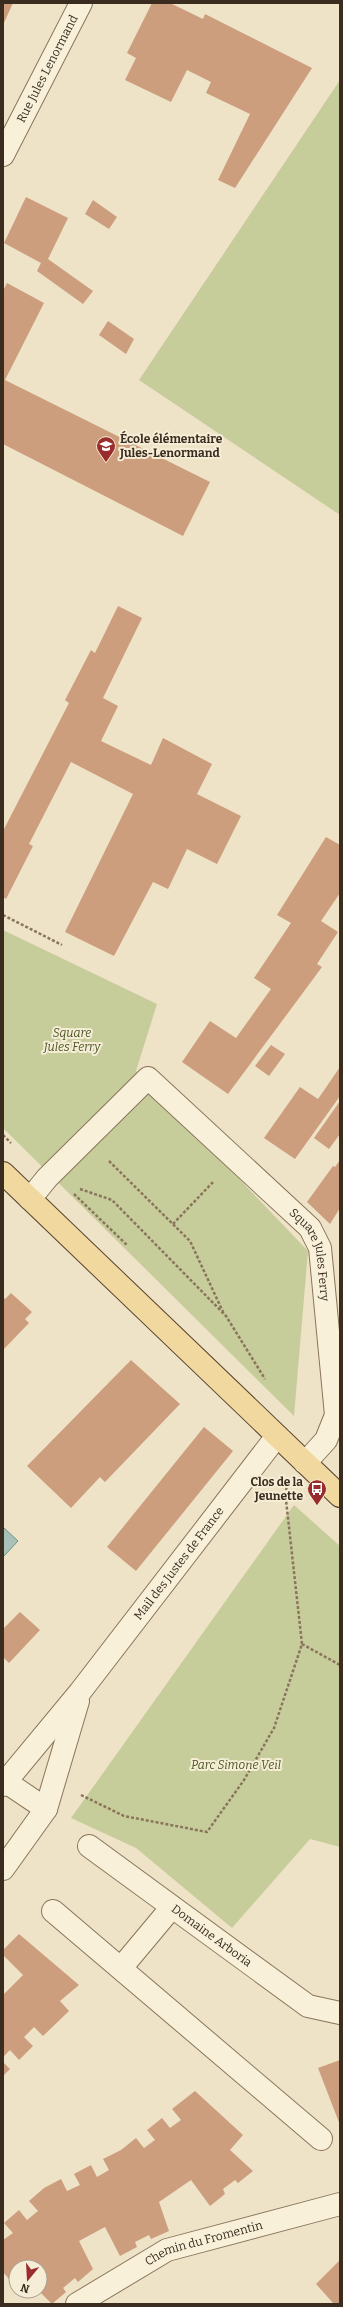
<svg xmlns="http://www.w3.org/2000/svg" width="343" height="2307" viewBox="0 0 343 2307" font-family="Bitter,serif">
  <rect width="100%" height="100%" fill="#eee3c7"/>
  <path fill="#c7cd9a" d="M340 80V515L139 380Z
    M3 930 157 1004 136 1071 308 1251 294 1416 3 1128Z
    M294 1505 340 1546V1847L310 1839 232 1928 136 1848 71 1818Z"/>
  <path fill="#a8c2ba" stroke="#6e9188" d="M4 1528 18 1541 3 1557V1530Z"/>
  <path fill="#cc9e7d" d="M3 3H13L3 25Z
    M152 3H170L203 19 205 14 312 68 235 188 218 180 250 114 206 93 211 82 187 70 171 102 125 80 136 58 127 53Z
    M26 197 68 218 48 259 93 291 83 304 37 271 41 263 4 243Z
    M93 200 117 217 109 229 85 214Z
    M7 283 44 303 5 380 210 482 183 536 3 444V291Z
    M108 321 134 339 126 354 99 335Z
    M118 606 142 618 103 698 118 706 101 741 151 765 163 738 212 764 197 794 241 816 217 864 187 849 168 889 153 882 114 956 65 932 133 794 71 762 29 844 33 846 6 899 3 897V831L69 703 65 700 91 650 95 653Z
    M326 837 340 845V893L321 921 338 932 317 964 322 967 228 1094 182 1062 210 1021 236 1038 271 989 254 978 291 923 277 915Z
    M271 1045 285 1054 269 1076 255 1066Z
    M340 1067V1096L295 1159 264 1138 300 1087 318 1099Z
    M340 1101V1134L329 1149 314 1138Z
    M340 1160V1208L330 1224 307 1202 333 1166 335 1167Z
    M11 1293 32 1312 25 1319 29 1323 3 1350V1297L5 1299Z
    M131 1360 180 1404 105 1482 100 1477 71 1508 27 1466Z
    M204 1427 233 1451 136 1571 107 1547Z
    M20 1612 40 1630 9 1663 3 1657V1629Z
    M19 1934 79 1985 60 2001 69 2011 43 2036 34 2027 24 2037 33 2046 19 2060 10 2050 3 2057V1995L23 1975 3 1955V1950Z
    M340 2060V2125L318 2068Z
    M3 2062 10 2069 3 2076Z
    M195 2091 243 2135 230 2150 253 2171 238 2183 235 2180 223 2189 225 2194 210 2206 191 2180 159 2202 169 2231 151 2239 149 2235 135 2242 137 2247 120 2256 105 2227 79 2241 93 2269 78 2282 75 2278 63 2288 66 2292 52 2304 39 2291 40 2267H16V2287L3 2272V2240L13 2233 4 2223 19 2210 27 2220 38 2211 29 2201 44 2188 61 2179 67 2191 80 2185 74 2174 91 2165 97 2177 109 2170 103 2159 121 2150 136 2138 144 2148 155 2140 147 2130 162 2118 170 2128 181 2120 172 2109Z
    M340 2260V2304H334L316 2284Z"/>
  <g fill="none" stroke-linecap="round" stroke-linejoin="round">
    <defs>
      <g id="minor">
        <path id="s1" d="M3 155 81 3"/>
        <path id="s2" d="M30 1199 47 1178 148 1078 310 1228 320 1248 336 1415 326 1440 305 1463"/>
        <path d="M6 1782 46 1809"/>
        <path id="s3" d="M3 1785 80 1692 277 1436"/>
        <path id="s4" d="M89 1846 308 2006 340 2013"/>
        <path d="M3 1869 46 1809 78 1701"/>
        <path d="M53 1911 321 2139"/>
        <path d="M121 1968 172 1907"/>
        <path id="s5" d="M77 2304 167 2250 340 2204"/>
      </g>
      <path id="major" d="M3 1173 340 1496"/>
    </defs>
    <use href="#minor" stroke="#8a755c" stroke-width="24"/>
    <use href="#major" stroke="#584330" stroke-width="24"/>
    <path stroke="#8a755c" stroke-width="2.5" stroke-dasharray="3 2" stroke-linecap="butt" d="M3 915 62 945
      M3 1135 11 1143
      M109 1161 190 1241 224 1314
      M80 1189 112 1200 226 1316 265 1379
      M74 1194 128 1246
      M173 1224 214 1181
      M302 1644 340 1665
      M81 1795 124 1816 207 1832 244 1780 274 1728 302 1644 285 1491 287 1488"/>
    <use href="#minor" stroke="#f9f0da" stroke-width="22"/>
    <use href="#major" stroke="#f1d89f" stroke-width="22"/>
  </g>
  <defs>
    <symbol id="school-pin" viewBox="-11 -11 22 30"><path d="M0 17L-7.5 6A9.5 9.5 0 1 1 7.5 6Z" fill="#992c2c" stroke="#f6edd6"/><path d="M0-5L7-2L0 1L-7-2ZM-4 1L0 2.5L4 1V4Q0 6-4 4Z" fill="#fff"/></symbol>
    <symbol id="bus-pin" viewBox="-11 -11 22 30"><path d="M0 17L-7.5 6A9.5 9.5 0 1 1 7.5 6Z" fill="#992c2c" stroke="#f6edd6"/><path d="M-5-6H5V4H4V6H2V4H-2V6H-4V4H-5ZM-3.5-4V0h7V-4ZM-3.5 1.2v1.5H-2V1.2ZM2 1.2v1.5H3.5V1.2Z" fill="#fff"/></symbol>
  </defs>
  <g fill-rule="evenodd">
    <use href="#school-pin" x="95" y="435" width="22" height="30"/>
    <use href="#bus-pin" x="306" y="1478" width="22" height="30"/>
  </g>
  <g text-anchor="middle" stroke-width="4" stroke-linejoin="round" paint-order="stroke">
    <g font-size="12" fill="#3a2d20" stroke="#f6edd6">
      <text dy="4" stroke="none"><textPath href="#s1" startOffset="97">Rue Jules Lenormand</textPath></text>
      <text dy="4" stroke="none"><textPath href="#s2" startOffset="415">Square Jules Ferry</textPath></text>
      <text dy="4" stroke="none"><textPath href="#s3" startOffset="283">Mail des Justes de France</textPath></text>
      <text dy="4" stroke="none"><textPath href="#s4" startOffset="152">Domaine Arboria</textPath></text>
      <text dy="4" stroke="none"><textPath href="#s5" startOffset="142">Chemin du Fromentin</textPath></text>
    </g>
    <g font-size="12" font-weight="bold" fill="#3a2d20" stroke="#f6edd6" text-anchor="start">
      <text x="120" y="443">École élémentaire<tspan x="120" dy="14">Jules-Lenormand</tspan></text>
      <text x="303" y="1486" text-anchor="end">Clos de la<tspan x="303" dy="14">Jeunette</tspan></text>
    </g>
    <g font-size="12" font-style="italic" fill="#4b5726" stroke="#f6edd6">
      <text x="72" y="1037">Square<tspan x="72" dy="14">Jules Ferry</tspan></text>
      <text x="236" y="1769">Parc Simone Veil</text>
    </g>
  </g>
  <rect width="343" height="2307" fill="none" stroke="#3a2d20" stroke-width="8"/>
  <g transform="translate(28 2279) rotate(198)"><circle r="19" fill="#f6edd6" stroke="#aba08d"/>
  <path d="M0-3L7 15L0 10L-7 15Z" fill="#992c2c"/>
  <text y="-6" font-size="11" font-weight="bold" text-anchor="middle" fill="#3a2d20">N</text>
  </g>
</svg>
